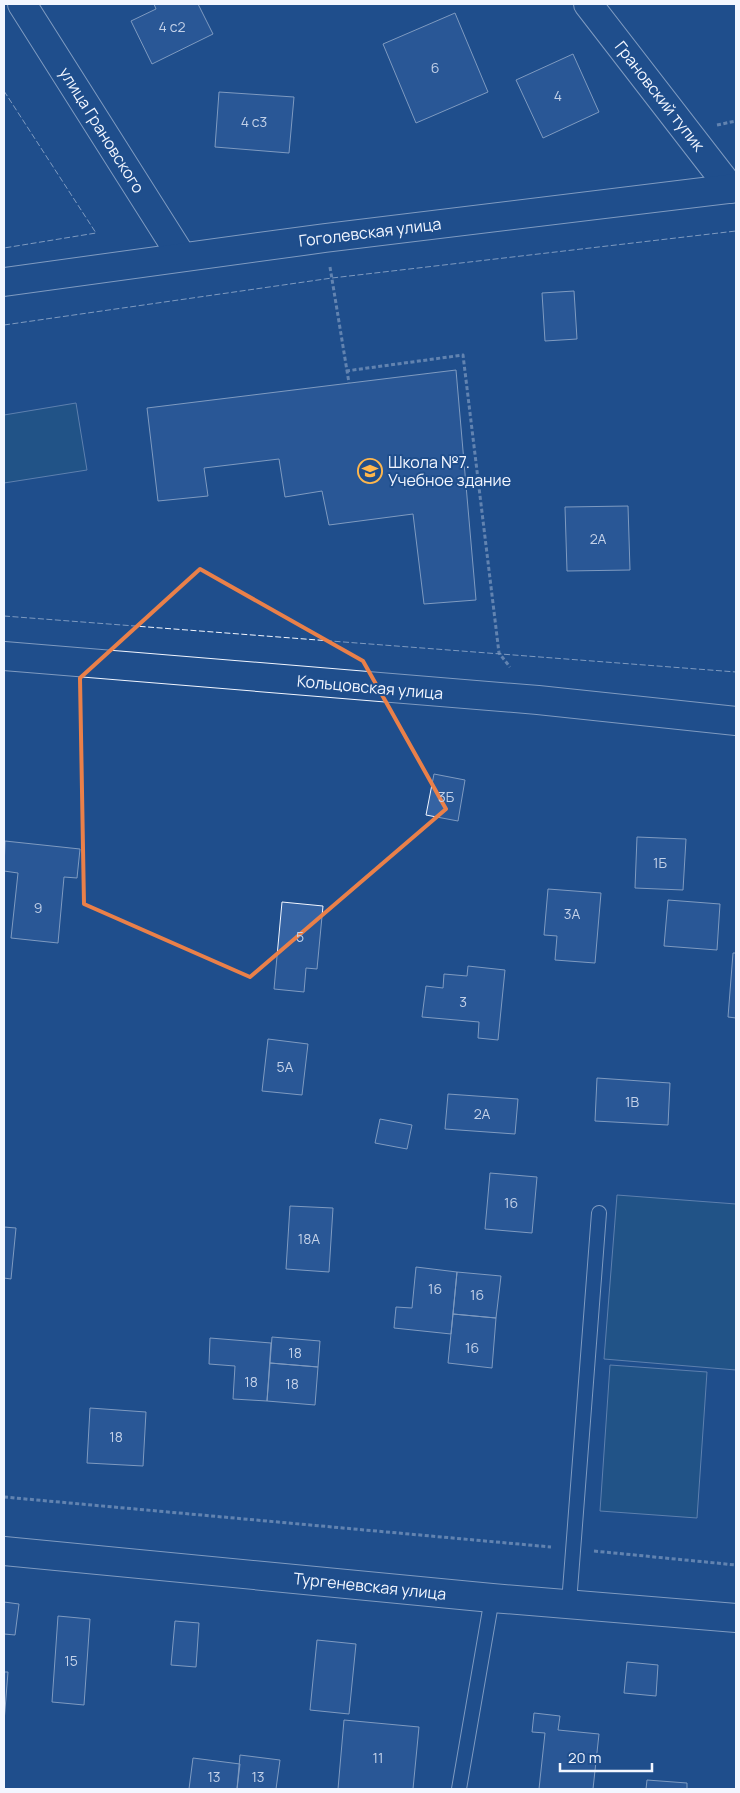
<svg xmlns="http://www.w3.org/2000/svg" width="740" height="1793" viewBox="0 0 740 1793" font-family="Manrope,sans-serif">
  <rect width="100%" height="100%" fill="#1f4e8c"/>
  <path fill="#245a82" stroke="#a8bbd7" d="M76 403 87 470 4 483V415Z
    M617 1195 736 1204V1370L604 1359Z
    M610 1365 707 1372 697 1518 600 1511Z"/>
  <path fill="#3563a3" stroke="#f2f6ff" d="M154 4H198L213 34 152 64 131 21 156 9Z
    M455 13 488 92 416 123 383 44Z
    M573 54 599 112 543 138 516 80Z
    M219 92 294 97 289 153 215 147Z
    M574 291 577 339 545 341 542 293Z
    M456 370 476 600 424 604 413 514 329 525 322 491 285 497 279 459 204 468 208 496 158 501 147 408Z
    M628 506 630 570 567 571 565 507Z
    M434 774 465 780 458 821 426 815Z
    M637 837 686 839 683 890 635 888Z
    M5 841 80 849 77 878 64 877 58 943 11 938 18 873 4 871Z
    M548 889 601 893 595 963 555 960 557 936 544 935Z
    M668 900 720 904 717 950 664 946Z
    M282 902 323 906 317 969 306 968 304 992 274 989Z
    M733 953H736V1018L728 1017Z
    M468 966 505 970 498 1040 478 1038 479 1022 422 1017 426 986 443 988 444 974 467 976Z
    M268 1039 308 1044 302 1095 262 1091Z
    M597 1078 670 1083 668 1125 595 1121Z
    M448 1094 518 1099 515 1134 445 1129Z
    M380 1119 412 1125 407 1149 375 1143Z
    M490 1173 537 1177 532 1233 485 1229Z
    M290 1206 333 1208 329 1272 286 1269Z
    M4 1227 16 1228 11 1279 4 1278Z
    M416 1267 457 1272 451 1334 394 1328 396 1307 412 1308Z
    M457 1272 501 1276 496 1318 453 1314Z
    M453 1314 496 1318 492 1368 448 1363Z
    M272 1337 320 1341 318 1367 270 1363Z
    M210 1338 271 1343 267 1401 233 1399 235 1366 209 1364Z
    M270 1363 318 1367 315 1405 267 1401Z
    M90 1408 146 1412 143 1466 87 1463Z
    M4 1602 19 1604 15 1635 4 1634Z
    M58 1616 90 1619 84 1705 52 1702Z
    M175 1621 199 1623 196 1667 171 1665Z
    M317 1640 356 1644 349 1714 310 1710Z
    M627 1662 658 1665 656 1696 624 1693Z
    M4 1672H8L4 1722Z
    M534 1713 560 1716 558 1730 599 1734 593 1789H539L545 1733 532 1732Z
    M344 1720 419 1727 413 1789H338Z
    M240 1755 280 1760 276 1789H237Z
    M193 1758 240 1764 237 1789H189Z
    M647 1780 687 1783V1789H646Z"/>
  <g fill="none" stroke-linecap="round" stroke-linejoin="round">
    <defs>
      <path id="lane" d="M569 1603 599 1213
        M459 1789 492 1598"/>
      <path id="street" d="M22 4 182 257
        M588 4 731 189
        M4 656 538 700 736 721
        M4 1551 492 1598 736 1618"/>
      <path id="secondary" d="M4 282 325 238 736 188"/>
    </defs>
    <use href="#lane" stroke="#f2f6ff" stroke-width="16"/>
    <use href="#street" stroke="#f2f6ff" stroke-width="30"/>
    <use href="#secondary" stroke="#f2f6ff" stroke-width="30"/>
    <path stroke="#b3c4dc" stroke-width="3" stroke-dasharray="4 2.5" stroke-linecap="butt" d="M717 125 736 121
      M330 267 349 383
      M346 371 463 355 499 653 510 667
      M4 1497 551 1547
      M594 1551 736 1565"/>
    <use href="#lane" stroke="#1f4e8c" stroke-width="14"/>
    <use href="#street" stroke="#1f4e8c" stroke-width="28"/>
    <use href="#secondary" stroke="#1f4e8c" stroke-width="28"/>
    <path stroke="#f2f6ff" stroke-width="1" stroke-dasharray="6 2.5" stroke-linecap="butt" d="M4 91 96 233 4 248
      M4 325 332 278 736 231
      M4 616 736 672"/>
  </g>
  <path d="M0 0H740V1793H0ZM200 569 363 661 446 809 250 977 84 904 80 678Z" fill="#1f4e8c" fill-opacity=".55" fill-rule="evenodd"/>
  <path fill="none" stroke="#ea8049" stroke-width="4" stroke-linejoin="round" d="M200 569 363 661 446 809 250 977 84 904 80 678Z"/>
  <defs>
    <symbol id="school-ring" viewBox="-11 -11 22 22"><circle r="9.5" fill="#1f4e8c" stroke="#ffb74d" stroke-width="1.5"/><path d="M0-5L7-2L0 1L-7-2ZM-4 1L0 2.5L4 1V4Q0 6-4 4Z" fill="#ffb74d"/></symbol>
  </defs>
  <g fill-rule="evenodd">
    <use href="#school-ring" x="356" y="457" width="28" height="28"/>
  </g>
  <g text-anchor="middle" stroke-width="4" stroke-linejoin="round" paint-order="stroke">
    <g font-size="14" fill="#c3d1e8">
      <text x="172" y="32">4 с2</text>
      <text x="435" y="73">6</text>
      <text x="558" y="101">4</text>
      <text x="254" y="127">4 с3</text>
      <text x="598" y="544">2А</text>
      <text x="446" y="802">3Б</text>
      <text x="660" y="868">1Б</text>
      <text x="38" y="913">9</text>
      <text x="572" y="919">3А</text>
      <text x="300" y="942">5</text>
      <text x="463" y="1007">3</text>
      <text x="285" y="1072">5А</text>
      <text x="632" y="1107">1В</text>
      <text x="482" y="1119">2А</text>
      <text x="511" y="1208">16</text>
      <text x="309" y="1244">18А</text>
      <text x="435" y="1294">16</text>
      <text x="477" y="1300">16</text>
      <text x="472" y="1353">16</text>
      <text x="295" y="1358">18</text>
      <text x="251" y="1387">18</text>
      <text x="292" y="1389">18</text>
      <text x="116" y="1442">18</text>
      <text x="71" y="1666">15</text>
      <text x="378" y="1763">11</text>
      <text x="214" y="1782">13</text>
      <text x="258" y="1782">13</text>
    </g>
    <g font-size="16" fill="#f2f6ff" stroke="#1f4e8c">
      <text transform="translate(660 96) rotate(52)" y="6">Грановский тупик</text>
      <text transform="translate(102 130) rotate(58)" y="6">улица Грановского</text>
      <text transform="translate(370 232) rotate(-7)" y="6">Гоголевская улица</text>
      <text transform="translate(370 687) rotate(5)" y="6">Кольцовская улица</text>
      <text transform="translate(370 1586) rotate(6)" y="6">Тургеневская улица</text>
    </g>
    <g font-size="16" fill="#f2f6ff" stroke="#1f4e8c" text-anchor="start">
      <text x="388" y="468">Школа №7.<tspan x="388" dy="18">Учебное здание</tspan></text>
    </g>
  </g>
  <rect width="740" height="1793" fill="none" stroke="#f2f6ff" stroke-width="10"/>
  <path d="M560 1763v8h92v-8" fill="none" stroke="#f2f6ff" stroke-width="2.5"/>
  <text x="568" y="1763" font-size="15" fill="#f2f6ff" stroke="#1f4e8c" stroke-width="4" paint-order="stroke">20 m</text>
</svg>
